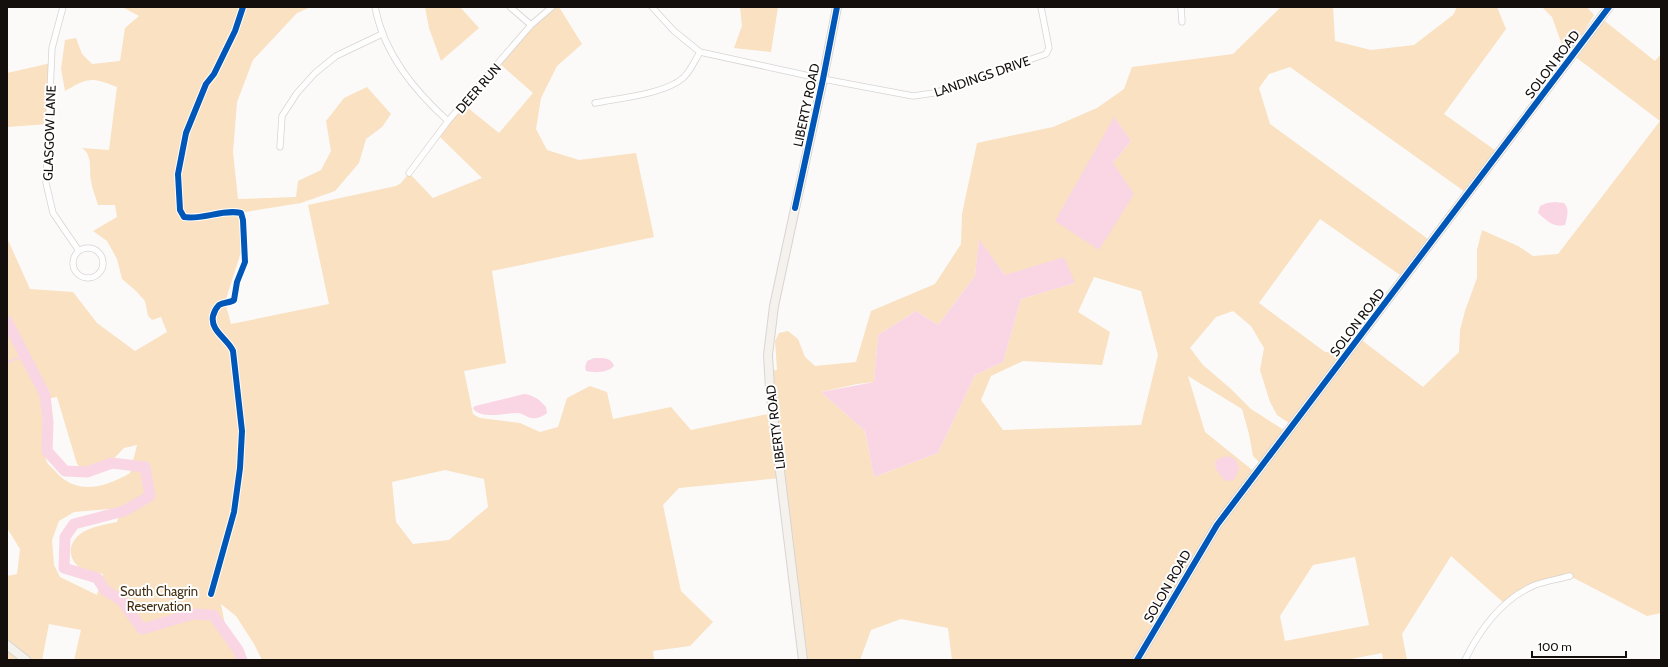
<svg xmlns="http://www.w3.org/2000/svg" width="1668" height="667" viewBox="0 0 1668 667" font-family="Cabin,sans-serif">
  <rect width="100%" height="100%" fill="#fbfaf9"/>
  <path fill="#f9e1c1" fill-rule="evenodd" d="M122 7H311L297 13 253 60 237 102 233 152 238 199 296 197 298 181 321 170 331 151 326 121 344 98 367 87 391 114 382 127 366 139 359 163 335 191 301 203 239 213 243 246 225 302 231 324 329 304 308 205 396 186 401 183 409 173 433 198 482 178 438 135 463 104 499 133 533 93 499 63 552 7H559L582 44 557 66 541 98 536 129 547 150 579 160 636 153 654 237 492 271 506 363 464 371 473 414 480 418 520 423 540 432 558 427 567 398 590 386 607 392 613 419 671 407 691 430 773 413 769 371 777 370 775 341 779 333 788 331 798 339 805 357 815 366 856 362 871 311 935 284 961 244 962 214 977 143 1053 127 1097 108 1124 89 1132 67 1233 54 1281 7H1333L1335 41 1371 50 1414 45 1453 15 1457 7H1497L1506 29 1444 114 1499 153 1468 194 1290 67 1269 74 1259 88 1270 124 1428 239 1400 275 1320 219 1259 303 1325 352H1338L1343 359 1359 338 1423 387 1459 352 1460 330 1465 311 1477 278V250L1482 230 1518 246 1533 256 1558 254 1660 121 1573 55 1601 18 1655 61 1661 54V613L1647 616 1570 576 1535 585 1505 604 1451 556 1402 634 1407 660H1383L1382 653 1346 660H952L948 628 901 619 871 630 860 660H803L781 478 679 488 663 505 681 591 713 622 690 646 653 651 654 660H262L254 644 236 616 221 604 228 640 248 660H74L81 630 49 624 42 660H7V576L17 574 20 549 7 528V238L30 289 73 292 97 323 135 351 167 332 161 317 152 320 148 316 145 301 136 291 122 279 117 259 107 241 93 231 117 217 115 205H98C96 197 92 189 91 181 89 170 93 155 82 148L109 150 117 87C92 77 88 77 65 91L61 69 65 40 76 38 82 54 92 64 120 61 125 28 139 16ZM1114 118 1131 141 1113 163ZM979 240 1005 275 1075 283 1021 299 1003 362 975 375 938 453 874 477 865 431 821 392 857 384 874 382 878 335 916 311 938 325 975 276ZM1094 277 1141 291 1158 355 1141 425 1003 430 981 400 991 376 1023 361 1102 365 1110 332 1078 312ZM1233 311 1251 326 1264 348 1260 370 1270 402 1277 415 1292 425 1287 432 1251 409 1231 389 1203 365 1190 348 1216 317ZM1188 376 1242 409 1249 434 1253 456 1262 465 1256 473 1205 432ZM57 397 77 464 83 471 95 472 103 470 124 448 137 445 130 473C104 488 77 496 55 471 53 468 48 465 47 462 43 453 43 413 41 400ZM445 470 484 479 488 507 449 540 413 544 396 522 392 482ZM121 508 117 522C107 524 96 526 87 530 71 537 64 554 79 567 84 571 96 572 103 574L97 595 60 577 54 565 52 540 59 521 74 512ZM1355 557 1369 625 1285 641 1280 616 1313 565Z
    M425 7H460L479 28 441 61 429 28Z
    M740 7H778L771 52 734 48 742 26Z
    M1542 7H1587L1594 15 1574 48 1566 56 1552 17Z
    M51 63 49 124 7 127V73Z"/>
  <path fill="#fad6e5" d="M1114 117 1131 141 1113 163 1134 194 1099 250 1055 221Z
    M1555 202 1564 203C1570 209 1567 217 1565 225 1553 228 1546 220 1538 213L1540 206 1547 203Z
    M979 239 1005 275 1064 257 1075 283 1021 299 1003 362 975 375 938 453 874 477 865 431 821 392 874 382 878 335 916 311 938 325 975 276Z
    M594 358C603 358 611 357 614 366 607 373 595 373 586 371L585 367 587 361Z
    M524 394C534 395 540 400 546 407L547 413C543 416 538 419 532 418 527 418 523 413 517 413 504 413 484 419 474 410L473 408 475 406Z
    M1229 456 1236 460 1239 468 1234 480 1225 481 1216 469 1215 462 1220 458Z"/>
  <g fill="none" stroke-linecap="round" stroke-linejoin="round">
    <path stroke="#fad6e5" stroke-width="2" d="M7 362 25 356"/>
    <path stroke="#fad6e5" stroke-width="11" d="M7 321 45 395 48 422 47 451 65 471 87 472 112 463 145 467 150 496 124 511 74 524 65 537 64 568 97 578 105 590 121 600 142 629 193 614 213 615 238 650 242 660"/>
    <defs>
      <path id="street" d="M63 7 52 48 46 183 53 213 79 251
        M375 7C384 54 414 90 448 121
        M510 7 531 25
        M652 7 674 31 700 52 823 79 913 96 934 93 1046 54 1049 48 1041 7
        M1181 7 1182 22
        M595 103C619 98 665 94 683 78 690 72 695 60 700 52
        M280 147 282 116 297 93 315 73 336 56 382 34
        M409 173 448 121 531 25 552 7
        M73 263a15 15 0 1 1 30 0a15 15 0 1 1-30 0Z
        M1465 660C1480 629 1502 599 1535 585 1546 581 1559 579 1570 576"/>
      <path id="secondary" d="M7 645 26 660
        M803 660 770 389 768 355 774 306 823 79 837 7
        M1137 660 1217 525 1609 7"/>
    </defs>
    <use href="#street" stroke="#d8d4d3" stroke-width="7"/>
    <use href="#secondary" stroke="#d8d4d3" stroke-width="10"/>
    <use href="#street" stroke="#fefefe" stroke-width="5.5"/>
    <use href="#secondary" stroke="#f5f2ee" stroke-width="8"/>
    <defs>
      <path id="cycleway" d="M795 208 823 79 837 7
        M211 594 234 512 240 468 242 431 233 351C228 339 210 331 213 316 214 312 216 308 219 305 224 302 230 303 234 300L237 282 245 262 243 220 241 213C222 209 203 220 184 217L180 210 178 174 186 133 206 84 214 74 235 31 243 7
        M1137 660 1217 525 1609 7"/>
    </defs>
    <use href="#cycleway" stroke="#fff" stroke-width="8"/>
    <use href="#cycleway" stroke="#0057b8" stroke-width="6"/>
  </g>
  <g text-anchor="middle" stroke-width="4" stroke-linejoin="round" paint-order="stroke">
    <g font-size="13" fill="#140e0c" stroke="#fff">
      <text transform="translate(1552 64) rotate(-53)" y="5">SOLON ROAD</text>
      <text transform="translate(982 76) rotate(-19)" y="5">LANDINGS DRIVE</text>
      <text transform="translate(478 88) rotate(-49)" y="5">DEER RUN</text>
      <text transform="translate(806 105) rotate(-78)" y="5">LIBERTY ROAD</text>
      <text transform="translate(49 133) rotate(-88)" y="5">GLASGOW LANE</text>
      <text transform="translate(1357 322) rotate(-53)" y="5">SOLON ROAD</text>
      <text transform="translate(775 427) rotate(-97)" y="5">LIBERTY ROAD</text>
      <text transform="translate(1167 586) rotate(-60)" y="5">SOLON ROAD</text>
    </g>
    <g font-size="13" fill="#422d0f" stroke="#fff">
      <text x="159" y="596">South Chagrin<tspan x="159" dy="15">Reservation</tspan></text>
    </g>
  </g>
  <rect width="1668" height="667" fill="none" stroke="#140e0c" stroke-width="16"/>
  <path d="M1532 651v6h94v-6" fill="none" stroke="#140e0c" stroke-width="2"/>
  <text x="1538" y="651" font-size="12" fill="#140e0c" stroke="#ffffff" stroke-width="3" paint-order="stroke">100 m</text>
</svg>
